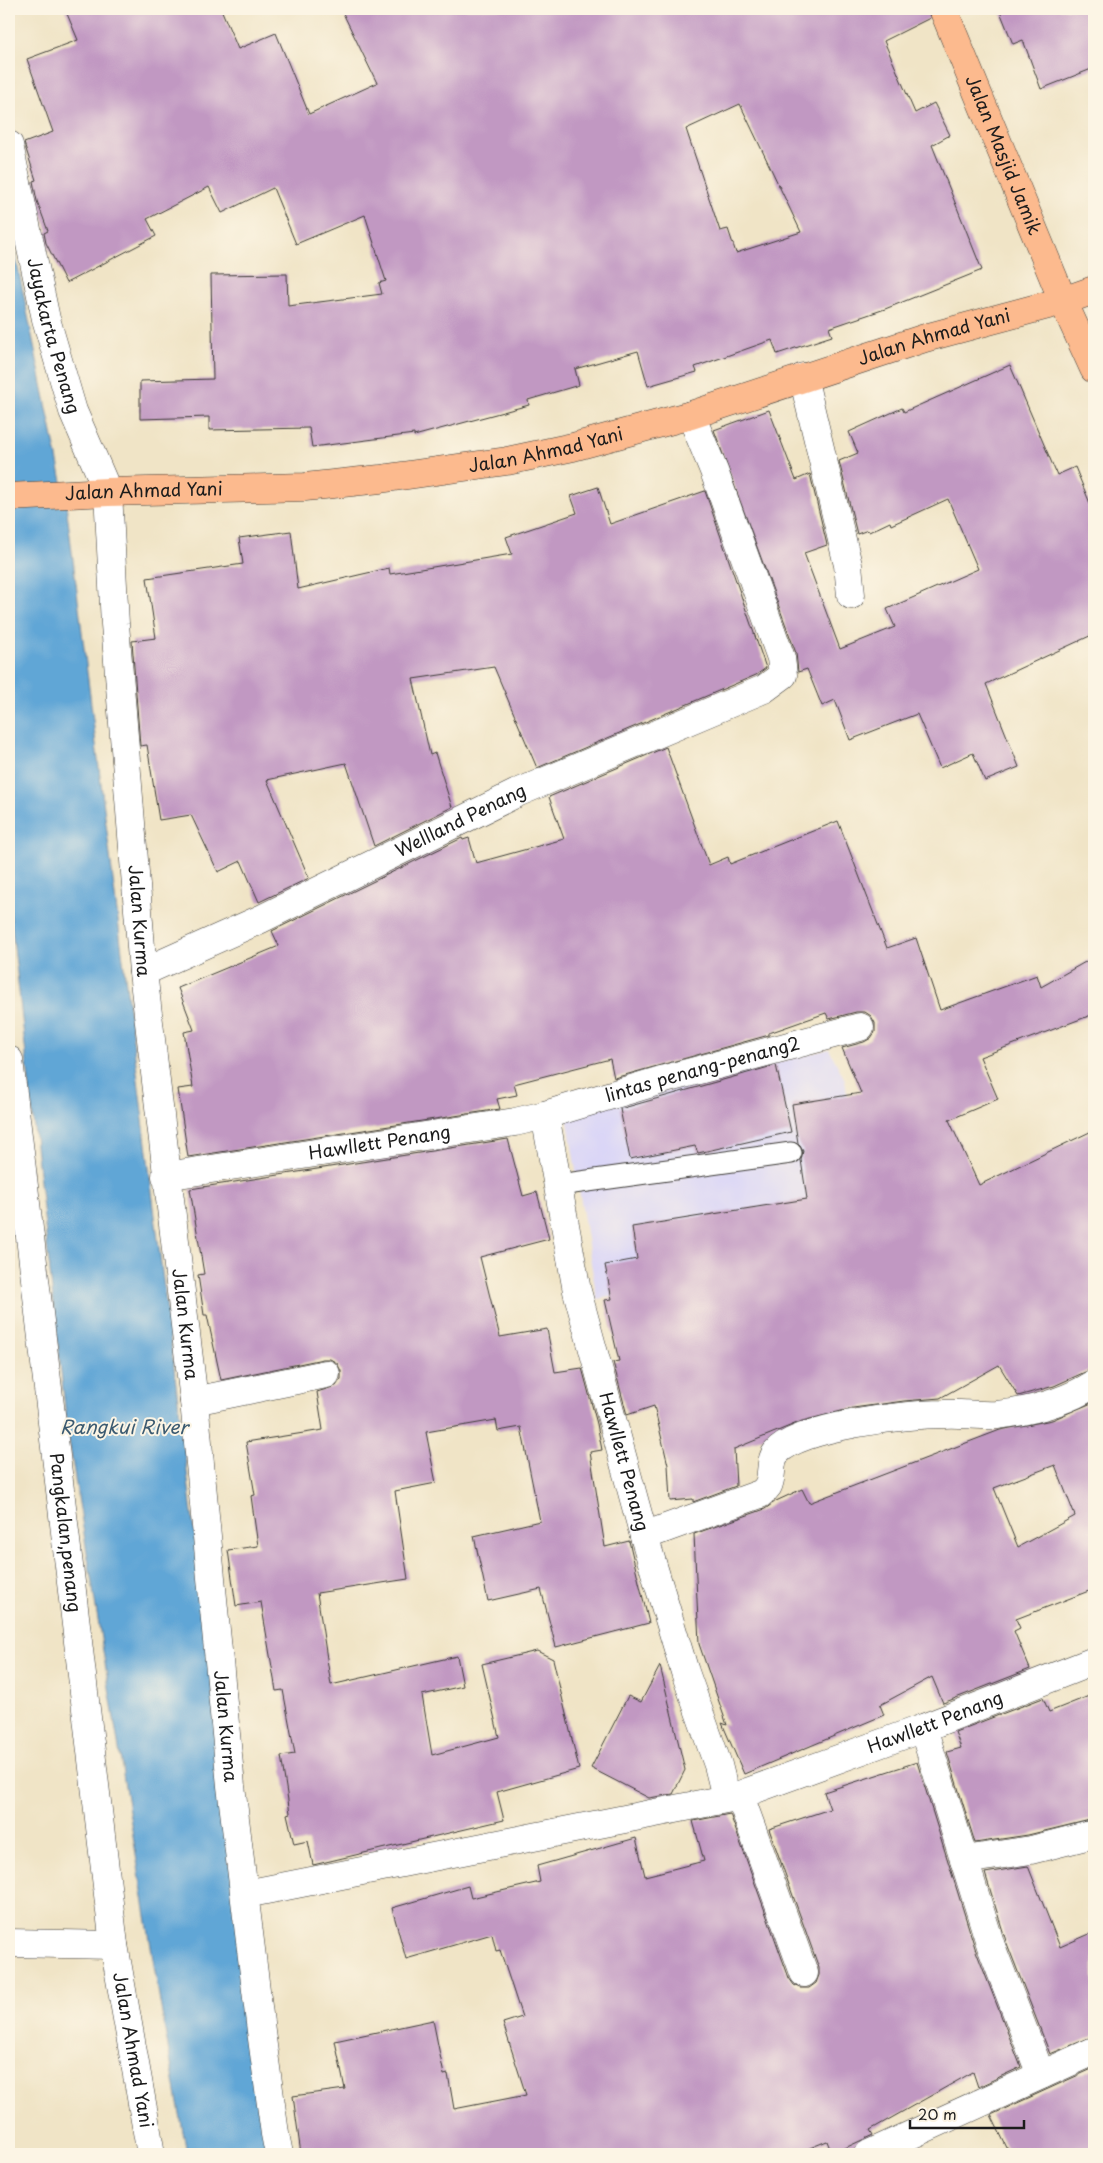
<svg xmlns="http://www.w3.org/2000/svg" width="1103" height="2163" viewBox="0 0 1103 2163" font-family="'Playpen Sans',sans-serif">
  <rect width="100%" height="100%" fill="#fcf5e5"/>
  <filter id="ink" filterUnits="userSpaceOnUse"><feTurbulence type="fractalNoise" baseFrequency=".02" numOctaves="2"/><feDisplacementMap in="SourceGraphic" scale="10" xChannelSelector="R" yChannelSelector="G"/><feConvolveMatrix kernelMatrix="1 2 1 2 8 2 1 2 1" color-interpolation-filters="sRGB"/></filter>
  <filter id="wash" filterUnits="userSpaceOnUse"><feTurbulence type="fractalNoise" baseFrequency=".0096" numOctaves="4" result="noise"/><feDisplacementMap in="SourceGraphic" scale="20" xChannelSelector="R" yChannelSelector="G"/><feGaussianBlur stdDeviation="1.12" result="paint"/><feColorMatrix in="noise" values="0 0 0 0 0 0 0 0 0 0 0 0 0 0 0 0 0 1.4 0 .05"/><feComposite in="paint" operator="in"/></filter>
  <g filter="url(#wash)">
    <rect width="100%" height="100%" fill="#f0e4c6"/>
    <path fill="#dad6f7" d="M829 1049 845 1080 860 1184 644 1292 597 1299 567 1116Z"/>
    <path fill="#60a6d6" stroke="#3e6179" d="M9 224 65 496 188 1480 251 2009 272 2154H187L160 2002 68 1435 9 901Z"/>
    <g id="blocks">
      <path fill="#c198c2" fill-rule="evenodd" d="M65 9H221L238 49 276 33 309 114 377 83 341 9H928L930 18 884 41 915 113 934 103 950 135 932 145 982 270 885 309 829 328 832 336 777 354 772 340 695 367 697 372 648 386 638 351 575 369 579 385 528 400 529 405 414 436V434L312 447 309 428 209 430V417L140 419V381L213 379 211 275 287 274 288 306 382 294 379 283 386 281 365 215 296 244 273 188 222 213 209 187 147 219 156 236 66 283 46 243 44 233 48 231 37 201 33 181 36 180 24 143 53 132 27 59 78 40ZM740 104 801 232 736 253 728 229 720 231 686 129Z
        M999 9H1094V68L1041 89 1023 40 1013 44Z
        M1010 365 1057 475 1075 467 1094 513V634L986 684 1019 767 985 781 973 753 940 768 917 714 850 740 835 700 822 706 807 669 798 672 796 653 714 430 769 410 796 480 810 474 827 545 804 553 840 649 895 627 887 609 978 569 948 499 891 525 890 522 869 532 868 530 857 534 839 461 858 453 849 432 902 408 904 412Z
        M598 487 610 524 705 491 766 668 756 675 537 768 494 667 413 679 430 755 435 753 452 807 374 846 346 763 267 780 309 878 259 902 241 861 218 872 191 815 159 820 147 745 140 746 132 641 156 638 147 578 243 564 239 538 291 531 298 589 389 568 390 574 512 554 506 537 577 513 571 496Z
        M666 747 709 865 728 857 730 864 838 821 887 948 916 938 940 1010 1037 975 1041 987 1094 957V1014L980 1057 998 1099 949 1120 979 1185 1094 1130V1368L1054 1386 1018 1396 999 1365 940 1398 904 1401 853 1408 802 1421 734 1449 736 1486 693 1502V1499L670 1501 668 1465 654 1406 627 1415 613 1362 619 1361 605 1300 612 1299 605 1265 637 1259 632 1227 807 1199 801 1160 803 1151 798 1143 792 1104 861 1093 842 1048 864 1042 871 1038 875 1032V1023L871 1016 865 1012H856L829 1019 826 1013 769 1033V1035L614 1078 610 1059 514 1084 517 1095 497 1099 500 1109 188 1157 178 1089 193 1087 184 1032 194 1030 178 988 279 946 272 931 462 838 463 840 469 838 476 863 564 839 549 797Z
        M776 1065 791 1132 698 1153 695 1146 630 1159 620 1109Z
        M508 1139 523 1196 537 1192 549 1239 480 1257 500 1337 547 1329 555 1372 582 1368 597 1424 602 1450 590 1452 605 1547 629 1541 649 1623 556 1647 541 1589 488 1601 474 1536 540 1521 521 1427 498 1431 496 1420 426 1432 436 1483 395 1491 408 1579 317 1593 331 1685 457 1656 463 1686 422 1695 432 1755 499 1737 482 1664 537 1651 553 1659 579 1769 497 1792 504 1820 313 1865 308 1841 294 1844 287 1814 290 1813 281 1756 295 1754 283 1690 276 1691 261 1602 236 1606 228 1550 258 1546 251 1496 255 1495 246 1442 323 1430 317 1392 336 1386 341 1379V1371L337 1363 330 1359H323L221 1380 207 1315H204L198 1275 204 1274 190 1189Z
        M1094 1402V1589L1016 1619 1020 1628 1014 1631 1030 1669 943 1703 932 1677 880 1705 884 1715 744 1774 722 1723 727 1725 699 1644 694 1534 765 1509 776 1501 802 1489 809 1503 1000 1430 1052 1420ZM1055 1465 1075 1516 1018 1547 994 1488Z
        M660 1666 685 1770 673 1794 649 1798 591 1768 628 1696 641 1702Z
        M1094 1694V1819L1028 1835 975 1843 947 1752 961 1748 955 1732 1043 1698 1049 1712Z
        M917 1762 976 1951 1021 2067 978 2087 973 2072 870 2130 873 2135 832 2154 827 2141 795 2154H301L293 2096 345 2089 335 2041 433 2020 444 2075 448 2074 454 2109 526 2095 503 2023 522 2017 500 1950 496 1951 492 1934 406 1959 392 1908 468 1886 471 1898 540 1882 537 1866 636 1838 645 1876 704 1861 693 1821 730 1814 789 1978 794 1985 801 1988H809L816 1983 819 1975V1968L769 1829 830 1809 824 1792Z
        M1028 1866 1060 1947 1094 1932V2036L1050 2054 1006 1941 985 1873Z
        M1094 2068V2154H1010L991 2115Z"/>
    </g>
  </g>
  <g filter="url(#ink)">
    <use href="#blocks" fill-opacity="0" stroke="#3c3a36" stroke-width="1"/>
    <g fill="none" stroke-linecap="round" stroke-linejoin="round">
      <defs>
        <path id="lane" d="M559 1185 791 1153"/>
        <g id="street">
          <path id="s1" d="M9 145 46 319 73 411 108 492 115 624 143 972 194 1401 231 1786 261 2031 275 2134 279 2154"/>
          <path d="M803 377 848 565 851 595"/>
          <path id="s2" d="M143 972 261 919 517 793 764 689 783 675 781 658 714 471 691 415"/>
          <path id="s3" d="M9 1060 114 1945 151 2154"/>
          <path id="s4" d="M545 1115 665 1079 860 1027"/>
          <path id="s5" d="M166 1176 515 1122 545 1115 577 1291 644 1536 685 1672 718 1765 723 1785 731 1798 923 1728 1094 1661"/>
          <path d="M194 1401 326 1374"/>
          <path d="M644 1536 760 1494C763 1492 766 1489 768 1486 773 1477 769 1462 776 1453 799 1426 908 1414 944 1414 962 1413 980 1416 997 1415 1032 1411 1064 1403 1094 1384"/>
          <path d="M923 1728 991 1946 1041 2075"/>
          <path d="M740 1796 804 1973"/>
          <path d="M964 1860 1031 1850 1094 1834"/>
          <path d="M246 1894 731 1798"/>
          <path d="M9 1943 114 1945"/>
          <path d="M869 2154 1094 2051"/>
        </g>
        <g id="primary">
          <path id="s6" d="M9 497 108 492 305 487 380 479 507 461 573 447 691 415 925 338 1063 301 1094 290"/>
        </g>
        <g id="highway">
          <path id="s7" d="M943 9 1063 301 1094 369"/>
        </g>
      </defs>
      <use href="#lane" stroke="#3c3a36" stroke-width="23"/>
      <use href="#street" stroke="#3c3a36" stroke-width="29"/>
      <use href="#primary" stroke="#3c3a36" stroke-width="29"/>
      <use href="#highway" stroke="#3c3a36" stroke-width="29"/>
      <use href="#lane" stroke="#fff" stroke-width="21"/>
      <use href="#street" stroke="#fff" stroke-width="28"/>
      <use href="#primary" stroke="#fcba8e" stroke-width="28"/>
      <use href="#highway" stroke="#fcba8e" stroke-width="28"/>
    </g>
  </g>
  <g text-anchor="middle" stroke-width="4" stroke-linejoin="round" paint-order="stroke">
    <g font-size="18" fill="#1c1c1c" stroke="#fcf5e5">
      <text dy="6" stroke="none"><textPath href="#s7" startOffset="158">Jalan Masjid Jamik</textPath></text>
      <text dy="6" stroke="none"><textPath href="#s1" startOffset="196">Jayakarta Penang</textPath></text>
      <text dy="6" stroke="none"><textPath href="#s6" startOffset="945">Jalan Ahmad Yani</textPath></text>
      <text dy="6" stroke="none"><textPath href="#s6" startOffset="540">Jalan Ahmad Yani</textPath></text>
      <text dy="6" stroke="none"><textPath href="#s6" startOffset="135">Jalan Ahmad Yani</textPath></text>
      <text dy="6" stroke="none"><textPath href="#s2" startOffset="352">Wellland Penang</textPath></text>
      <text dy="6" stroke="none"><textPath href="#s1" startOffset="792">Jalan Kurma</textPath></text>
      <text dy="6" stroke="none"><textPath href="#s4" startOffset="164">lintas penang-penang2</textPath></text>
      <text dy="6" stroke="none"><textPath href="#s5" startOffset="216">Hawllett Penang</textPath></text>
      <text dy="6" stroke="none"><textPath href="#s1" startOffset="1198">Jalan Kurma</textPath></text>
      <text dy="6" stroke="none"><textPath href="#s5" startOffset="740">Hawllett Penang</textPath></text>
      <text dy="6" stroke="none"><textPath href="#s3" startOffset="476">Pangkalan,penang</textPath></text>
      <text dy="6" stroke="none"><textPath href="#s5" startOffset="1311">Hawllett Penang</textPath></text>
      <text dy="6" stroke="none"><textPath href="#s1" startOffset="1602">Jalan Kurma</textPath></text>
      <text dy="6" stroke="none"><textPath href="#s3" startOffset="998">Jalan Ahmad Yani</textPath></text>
    </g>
    <g font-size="19" font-style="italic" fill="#3b5a70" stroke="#fcf5e5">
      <text x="124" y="1434">Rangkui River</text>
    </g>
  </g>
  <rect width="1103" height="2163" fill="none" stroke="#fcf5e5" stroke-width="30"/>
  <path d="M910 2120v8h114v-8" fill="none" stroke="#1c1c1c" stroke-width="2.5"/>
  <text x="918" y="2120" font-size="15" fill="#1c1c1c" stroke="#fcf5e5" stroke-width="4" paint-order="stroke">20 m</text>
</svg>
